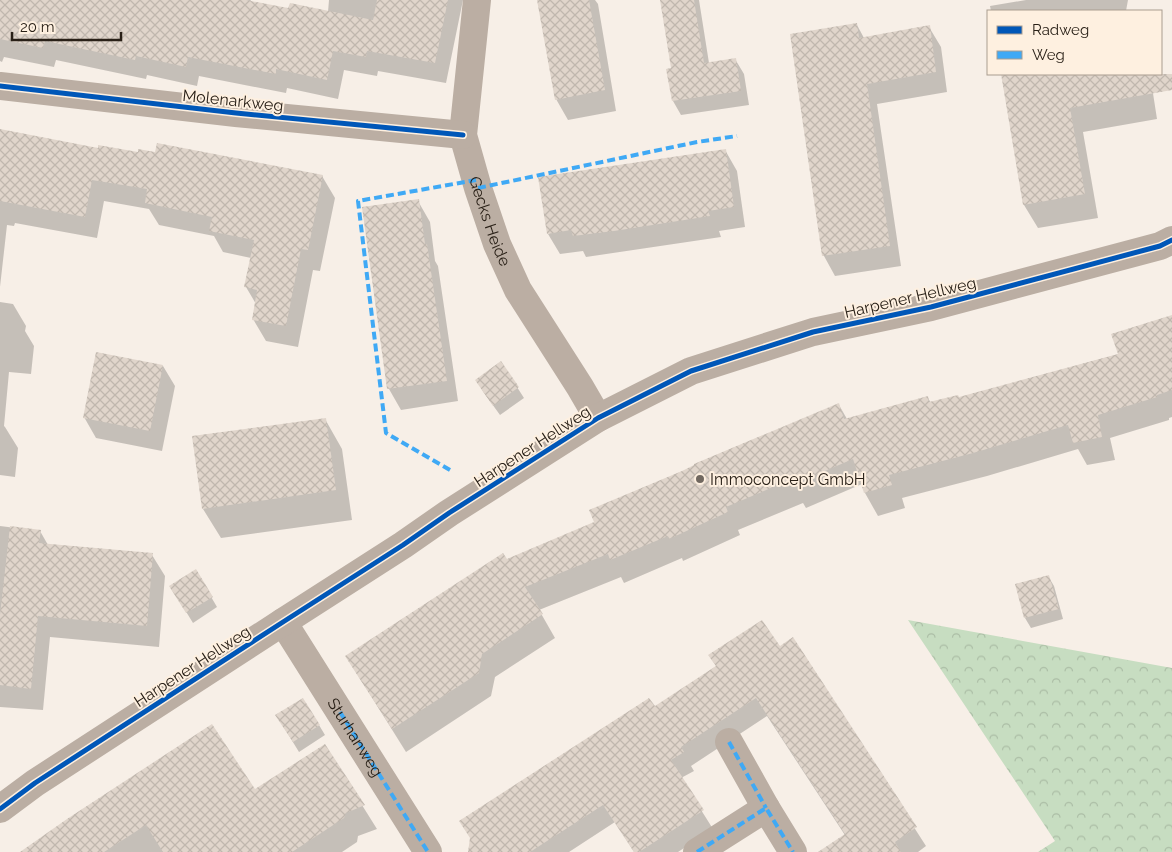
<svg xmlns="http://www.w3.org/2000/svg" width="1172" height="852" viewBox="0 0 1172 852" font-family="Raleway,sans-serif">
  <defs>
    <pattern id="park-crowns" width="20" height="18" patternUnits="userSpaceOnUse" patternTransform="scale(1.25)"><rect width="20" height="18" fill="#c7ddc1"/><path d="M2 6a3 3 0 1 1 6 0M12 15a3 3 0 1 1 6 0" fill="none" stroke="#abbda5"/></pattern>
    <pattern id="building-cross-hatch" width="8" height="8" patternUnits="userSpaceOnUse" patternTransform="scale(1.25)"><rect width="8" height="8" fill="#e0d5cb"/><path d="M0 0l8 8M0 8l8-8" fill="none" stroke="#c0b7ae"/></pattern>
  </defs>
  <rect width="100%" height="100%" fill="#f7efe7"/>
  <path fill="url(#park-crowns)" d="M908 620 1172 668V852H1038L1055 841Z"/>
  <path fill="#0003" d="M0 0H251L250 2 289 10 328 12 329 0H463L446 83 378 71 377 76 344 70 338 99 287 88 286 93 199 76 197 86 147 75 146 79 56 60 54 67 4 57 2 62 0 61Z
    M538 0H595L598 4 616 111 568 120 556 99Z
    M662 0H699L709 63 735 59 744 74 749 105 681 115 673 101V69Z
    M1026 0H1128L1126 11H991L990 6Z
    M857 25 864 38 929 27 941 47 947 92 877 104 901 266 835 276 824 256 791 35Z
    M1002 74H1150L1157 119 1083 132 1098 218 1038 228 1024 205Z
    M0 136 99 149 322 176 335 198 320 271 313 270 298 347 266 341 253 319 256 304 246 287 251 258 223 252 214 236 159 225 149 209 104 201 97 238 15 223 14 226 7 225 0 287Z
    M725 150 737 171 745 227 719 231 721 237 586 257 583 251 560 254 548 234Z
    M418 201 430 222 435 261 438 266 458 401 401 410 389 389 363 208Z
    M0 302 13 304 26 326 25 331 34 346 31 374 9 372 4 426 5 427 18 448 15 477 0 475Z
    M1172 316V417L1169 418V420L1110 438 1115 460 1087 465 1078 449 987 476 902 498 905 508 878 516 865 493 862 484 806 508 803 503 738 530 740 535 683 561 682 558 624 583 621 577 539 610 555 638 495 677 491 696 406 752 346 656 506 560 596 522 839 405 847 419 928 398 931 403 959 398 1119 354Z
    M501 362 524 398 500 415 482 390Z
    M163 366 175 386 162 451 96 438 84 417Z
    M325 419 342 449 352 520 221 538 203 509Z
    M0 526 40 531 48 545 152 555 165 576 159 647 50 637 43 710 0 707Z
    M196 571 217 607 193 623 177 597Z
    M1048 576 1054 586 1063 619 1031 628 1025 618 1016 585Z
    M793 639 926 846 918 852H856L767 716 691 766 694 771 681 778 713 829 678 852H634L615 822 569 852H469L654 708 717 667 710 656 779 648Z
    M319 725 325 735 299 752 283 726Z
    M325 746 377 829 358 836 357 842 342 852H22L255 791Z"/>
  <path fill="url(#building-cross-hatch)" d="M0 0H246L288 8 290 3 373 20 377 0H448L435 63 367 51 366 57 333 51 327 80 276 69V74L188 57 186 67 136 56 135 60 45 41 43 48 0 39Z
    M537 0H589L605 90 555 100Z
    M660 0H694L704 63 736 58 741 91 672 101 666 69 671 68Z
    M857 23 859 38 930 25 936 72 867 84 890 246 822 256 790 34Z
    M1001 74H1172V90L1070 108 1085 194 1023 205Z
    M0 129 98 148V145L138 152V149L155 152 157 143 323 175 308 250 301 249 286 326 252 320 257 290 244 287 254 240 209 231 212 217 145 203 147 189 92 180 85 217 0 201Z
    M726 149 734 207 708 211 710 216 614 231 573 236 571 230 547 234 538 177Z
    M419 199 425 244H427L447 381 387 389 362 207Z
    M1172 315V390L1157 395V397L1098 415 1102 437 1073 443 1068 425 973 453 889 475 892 485 864 493 853 459 792 485 790 480 726 507 728 512 669 539 668 536 610 560 608 554 525 587 543 614 482 654 479 673 392 729 345 656 503 553 507 559 594 522 589 510 682 471 694 465V464L839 403 844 419 928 396 929 402 958 395 959 397 1118 354 1111 334Z
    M96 352 163 365 150 431 83 418Z
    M501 361 519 387 493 406 475 380Z
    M326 418 336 490 202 509 192 436Z
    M10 526 41 530 39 543 153 553 147 626 38 616 31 689 0 685V615Z
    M196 569 213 597 186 613 169 586Z
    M1049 575 1059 609 1024 618 1015 584Z
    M762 620 780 646 793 637 917 827 895 842 901 852H818L845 834 756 698 681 747 684 752 671 760 704 810 639 852H634L603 805 530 852H468L470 838 459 821 649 698 655 706 716 666 708 655Z
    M303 698 320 725 293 742 275 715Z
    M212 724 255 789 325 744 365 805 346 813 344 818 292 852H163L146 825 104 852H20L67 819Z"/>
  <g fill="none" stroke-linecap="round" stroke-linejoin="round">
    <g stroke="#bbaea3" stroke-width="28">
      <path id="s1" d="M477 0 463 135 478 188 497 244 518 290 580 387 598 418"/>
      <path d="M0 86 236 113 463 135"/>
      <path id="s2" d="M283 622 428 852"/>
      <path d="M729 742 766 808"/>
      <path d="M697 852 766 808 793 852"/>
    </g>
    <path stroke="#bbaea3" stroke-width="28" d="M0 809 35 783 283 622 403 545 449 513 598 418 691 371 813 332 931 307 1160 246 1172 240"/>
    <path stroke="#3fa9f5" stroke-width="4" stroke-dasharray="8 4" stroke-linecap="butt" d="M478 188 697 142 737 136
      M450 470 386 433 358 201 476 180
      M340 712 428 852
      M729 742 766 808
      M697 852 766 808 793 852"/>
    <defs>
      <path id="cycleway" d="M0 86 236 113 463 135
        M0 809 35 783 283 622 403 545 449 513 598 418 691 371 813 332 931 307 1160 246 1172 240"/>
    </defs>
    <use href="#cycleway" stroke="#fef0e0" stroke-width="8"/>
    <use href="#cycleway" stroke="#0057b8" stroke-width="5"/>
  </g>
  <circle fill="#716860" stroke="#fef0e0" stroke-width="2" cx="700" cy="479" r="5"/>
  <g text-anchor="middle" stroke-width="4" stroke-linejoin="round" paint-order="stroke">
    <g font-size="16" fill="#292017" stroke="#fef0e0">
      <text transform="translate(233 100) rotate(6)" y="6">Molenarkweg</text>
      <text dy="6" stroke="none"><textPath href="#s1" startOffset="226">Gecks Heide</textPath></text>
      <text transform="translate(910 297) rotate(-13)" y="6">Harpener Hellweg</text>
      <text transform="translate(532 446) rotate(-33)" y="6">Harpener Hellweg</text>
      <text transform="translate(192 666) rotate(-33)" y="6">Harpener Hellweg</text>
      <text dy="6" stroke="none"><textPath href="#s2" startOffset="136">Sturhanweg</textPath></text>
    </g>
    <g font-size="16" fill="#292017" stroke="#fef0e0" text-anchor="start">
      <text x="710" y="485">Immoconcept GmbH</text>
    </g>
  </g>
  <rect x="987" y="10" width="175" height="65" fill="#fef0e0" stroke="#a99d90"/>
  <rect x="997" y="26" width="25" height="8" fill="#0057b8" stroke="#a99d90"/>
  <text x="1032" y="35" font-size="15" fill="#292017">Radweg</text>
  <rect x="997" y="51" width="25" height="8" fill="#3fa9f5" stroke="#a99d90"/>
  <text x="1032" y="60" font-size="15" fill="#292017">Weg</text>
  <path d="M12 32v8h109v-8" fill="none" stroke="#292017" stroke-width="2.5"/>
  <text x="20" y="32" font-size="15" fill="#292017" stroke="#fef0e0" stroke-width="4" paint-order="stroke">20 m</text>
</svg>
